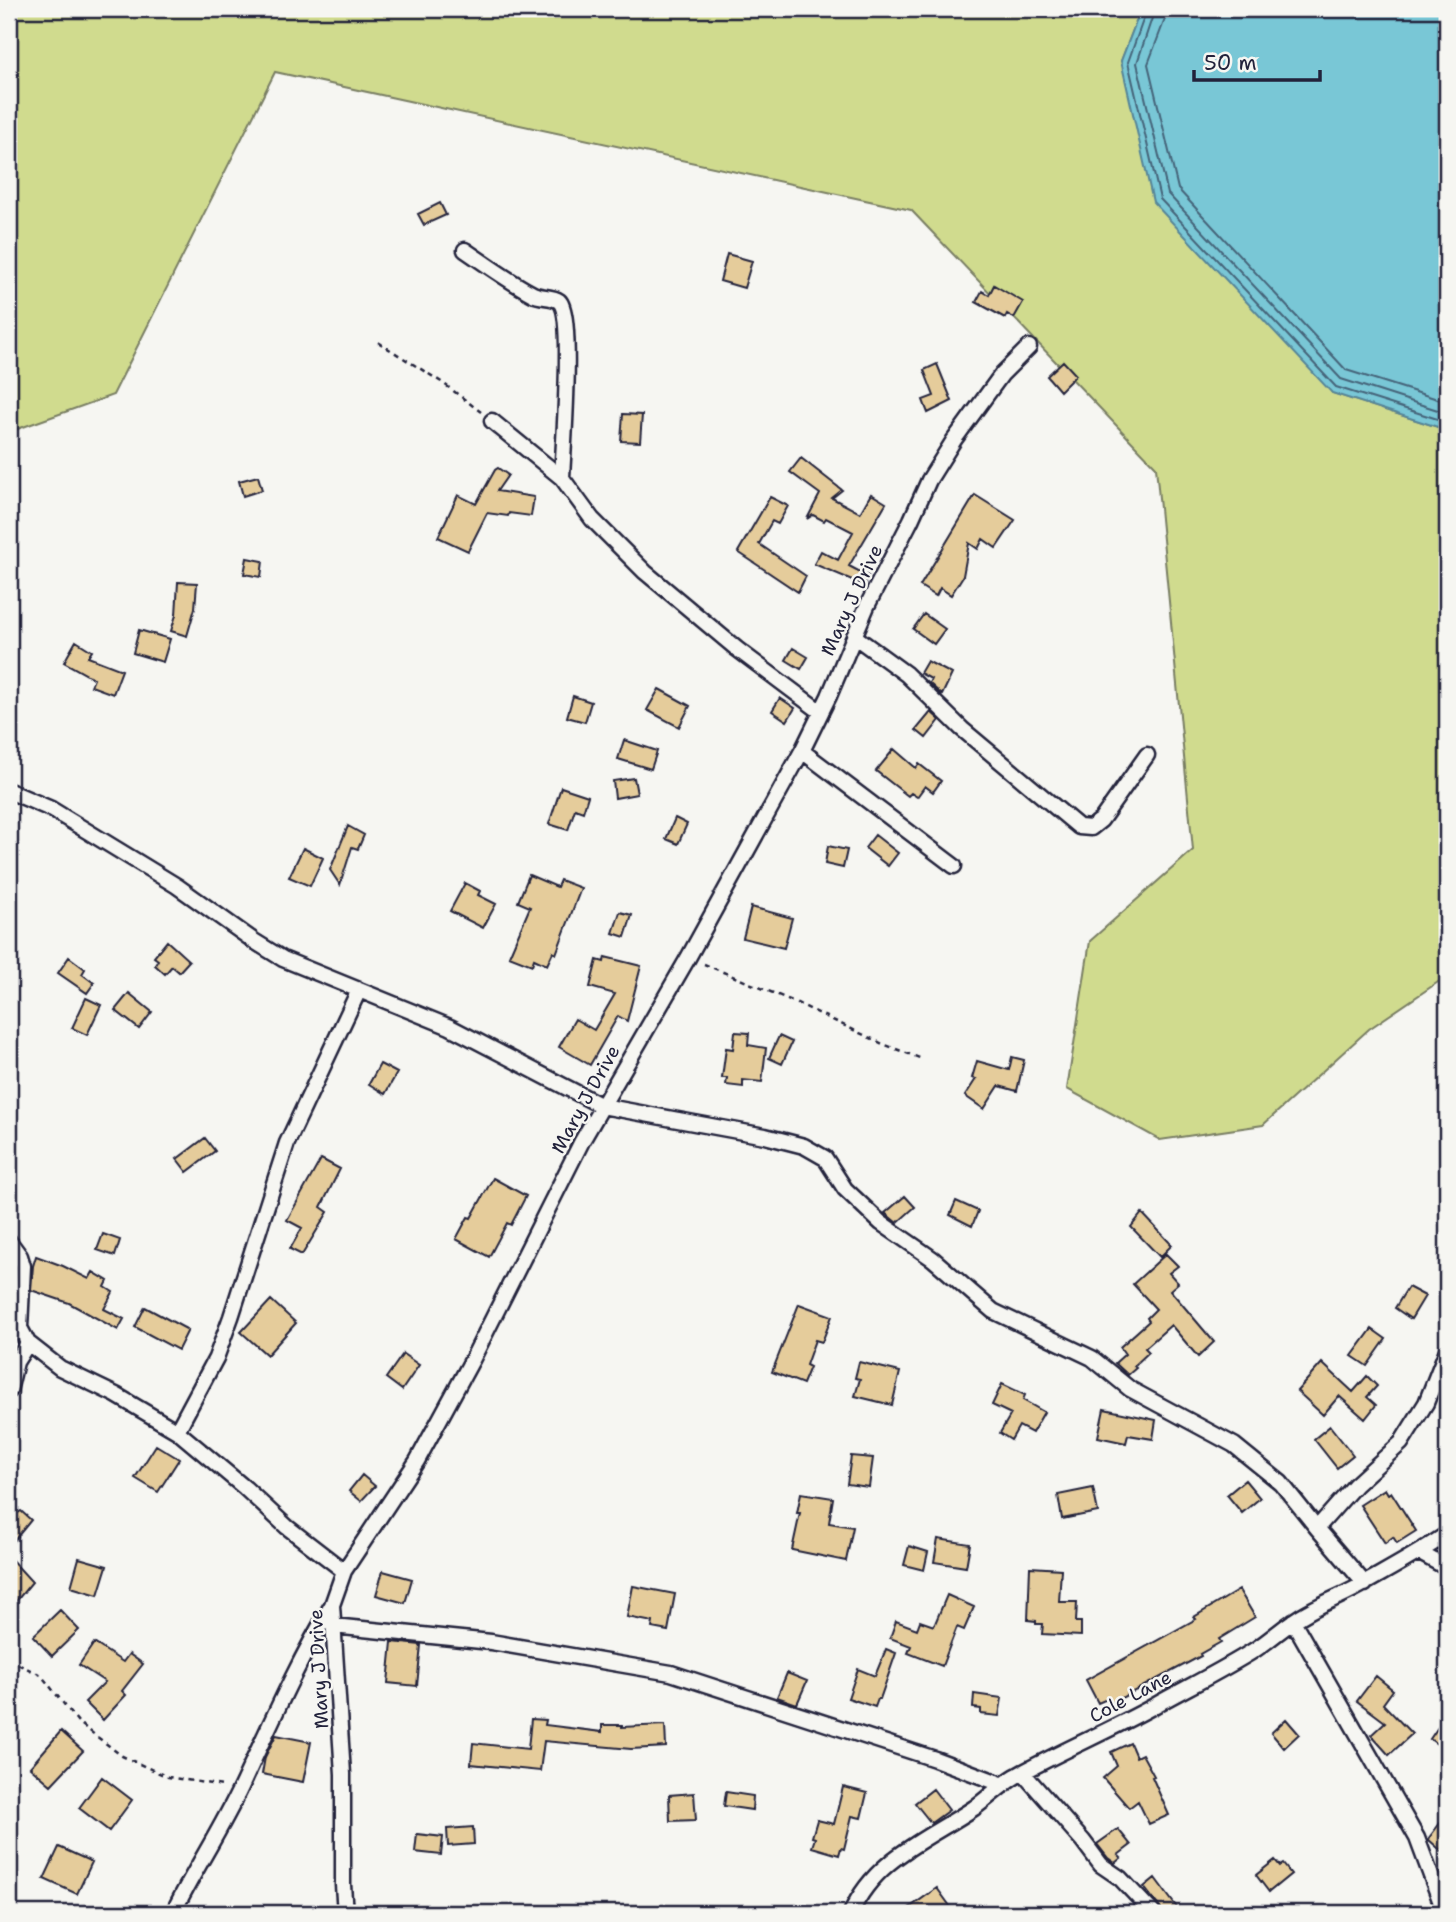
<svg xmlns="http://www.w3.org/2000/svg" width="1456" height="1922" viewBox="0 0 1456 1922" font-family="'Shantell Sans',sans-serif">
  <rect width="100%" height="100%" fill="#f6f6f2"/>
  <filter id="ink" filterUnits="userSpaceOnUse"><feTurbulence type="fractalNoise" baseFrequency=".0143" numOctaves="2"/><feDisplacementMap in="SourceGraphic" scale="14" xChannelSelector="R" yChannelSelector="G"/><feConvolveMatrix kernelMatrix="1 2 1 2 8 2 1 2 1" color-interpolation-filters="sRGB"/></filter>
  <g filter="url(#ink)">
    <path fill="#d0db8e" stroke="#797e64" stroke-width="2" d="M9 9H1141L1121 61 1332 393 1447 430V976L1369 1029 1263 1125 1160 1140 1067 1089 1090 941 1193 850 1156 467 911 210 275 72 113 395 9 432Z"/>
    <path fill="#79c7d6" stroke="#568598" stroke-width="2" d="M1141 9H1447V430L1332 393 1153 202 1121 61Z"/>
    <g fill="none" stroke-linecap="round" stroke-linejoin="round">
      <path stroke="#456479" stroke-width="2" d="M1147 9 1128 62 1160 199 1336 387 1447 422
        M1155 9 1137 63 1168 194 1341 379 1447 413
        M1166 9 1165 19 1148 64 1178 189 1346 370 1447 402"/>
    </g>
    <path fill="#e5cc9b" stroke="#22223b" stroke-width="2" d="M440 203 446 215 424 225 418 214Z
      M727 254 752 261 744 288 720 281Z
      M994 285 1023 302 1014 318 1007 314 1005 318 976 302 982 291 989 295Z
      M1063 361 1076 375 1060 391 1047 376Z
      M937 364 952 401 928 413 923 400 934 396 924 370Z
      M623 414 642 415 640 442 621 441Z
      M801 458 842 490 832 498 860 513 871 494 886 503 849 566 868 576 864 585 814 564 821 551 838 560 853 532 826 518 824 521 813 515 807 519 820 494 790 472Z
      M498 468 508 475 497 491 534 497 531 516 509 513 508 516 487 513 468 551 438 537 458 495 476 504 495 470Z
      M258 476 262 490 243 496 239 481Z
      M975 495 1015 520 996 548 983 539 978 549 969 543 963 576 951 595 940 588 936 596 920 586Z
      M770 497 788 506 778 524 772 521 759 544 806 576 798 592 738 552Z
      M247 558 263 561 261 577 244 574Z
      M178 582 197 583 195 608 187 636 171 631 176 615Z
      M924 614 945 629 934 644 913 629Z
      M139 630 170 639 163 662 133 653Z
      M76 641 92 651 88 657 122 670 113 694 91 686 94 679 64 662Z
      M793 648 808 657 801 669 786 660Z
      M927 661 952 674 942 695 929 683 931 679 920 673Z
      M659 689 690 706 679 727 647 710Z
      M573 696 591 702 585 722 567 717Z
      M780 698 795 708 787 721 772 711Z
      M931 712 940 720 926 738 916 730Z
      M624 740 657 751 651 769 618 759Z
      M894 749 916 768 919 764 941 781 933 792 925 786 917 797 911 793 908 796 876 771Z
      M634 778 637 794 615 798 613 781Z
      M561 787 588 796 583 812 575 809 568 830 549 824Z
      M675 818 687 824 678 844 666 839Z
      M348 826 364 835 358 849 352 847 340 885 330 870Z
      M875 835 898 853 888 866 865 848Z
      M828 846 847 850 843 868 825 864Z
      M303 848 323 858 310 886 289 877Z
      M529 875 557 887 560 880 581 888 556 954 553 952 547 965 534 959 532 965 509 956 530 907 518 902Z
      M465 883 480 891 478 895 496 904 483 928 450 911Z
      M751 907 792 918 784 948 743 938Z
      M620 912 632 915 625 937 613 933Z
      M167 941 189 961 179 972 172 966 165 974 155 965 158 960 154 957Z
      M69 957 85 969 82 974 94 983 87 993 58 973Z
      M605 957 641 966 627 1021 618 1016 590 1065 559 1047 575 1019 594 1030 615 994 590 987 597 960 604 962Z
      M129 993 152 1012 139 1029 115 1010Z
      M86 998 101 1005 87 1035 72 1028Z
      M735 1032 749 1033 748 1045 766 1048 762 1082 743 1080V1087L726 1085 727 1078H722L726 1048 733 1049Z
      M779 1036 792 1042 782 1064 769 1058Z
      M1012 1057 1024 1060 1017 1091 999 1086 984 1109 965 1096 976 1079 972 1078 977 1061 1009 1070Z
      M380 1064 397 1073 385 1094 369 1084Z
      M205 1138 215 1151 187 1172 177 1159Z
      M321 1159 340 1169 321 1207 328 1212 302 1255 290 1249 302 1228 287 1220Z
      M493 1178 526 1196 511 1225 507 1223 489 1257 456 1239 468 1217 471 1218Z
      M905 1196 915 1207 897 1223 885 1213Z
      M956 1201 978 1211 972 1226 950 1215Z
      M1142 1213 1172 1245 1160 1257 1131 1227Z
      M103 1234 120 1240 115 1256 97 1250Z
      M1166 1254 1178 1266 1169 1273 1178 1283 1170 1290 1214 1342 1198 1357 1171 1325 1145 1348 1149 1352 1134 1366 1136 1368 1128 1375 1115 1363 1125 1354 1120 1347 1149 1321 1147 1318 1156 1309 1133 1284Z
      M36 1256 63 1266 89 1279 93 1272 108 1281 105 1287 113 1292 104 1309 124 1319 118 1330 69 1303 31 1290 33 1266Z
      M1408 1287 1425 1296 1411 1319 1395 1308Z
      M271 1300 296 1323 267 1355 241 1332Z
      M799 1304 832 1316 822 1342 815 1340 806 1365 810 1367 803 1384 772 1372Z
      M145 1307 188 1330 178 1350 135 1327Z
      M1372 1329 1386 1339 1367 1366 1352 1356Z
      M403 1354 419 1365 402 1390 386 1378Z
      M859 1362 900 1372 892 1405 855 1396 860 1379 855 1378Z
      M1322 1363 1353 1392 1367 1376 1377 1386 1367 1397 1376 1405 1365 1419 1339 1396 1323 1415 1297 1391Z
      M1002 1384 1025 1395 1023 1400 1044 1412 1032 1433 1019 1426 1011 1440 1000 1433 1011 1414 992 1405Z
      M1104 1409 1156 1420 1153 1439 1128 1435 1126 1443 1098 1437Z
      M1330 1426 1353 1455 1337 1468 1314 1439Z
      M156 1445 179 1459 158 1492 135 1478Z
      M851 1456 873 1458 869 1487 847 1484Z
      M362 1475 375 1486 361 1501 349 1491Z
      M1245 1480 1260 1498 1242 1513 1227 1495Z
      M1093 1488 1098 1512 1062 1519 1058 1495Z
      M1385 1489 1388 1494 1391 1492 1416 1531 1397 1543 1393 1537 1385 1543 1360 1505Z
      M801 1493 833 1498 829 1523 853 1527 846 1561 792 1550 800 1513H797Z
      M9 1505 18 1513 21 1511 31 1520 9 1547Z
      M938 1539 970 1544 966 1567 934 1562Z
      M909 1546 928 1552 924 1570 904 1565Z
      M9 1557 32 1582 9 1610Z
      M79 1558 107 1566 98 1595 71 1587Z
      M1030 1567 1061 1569 1059 1602H1077L1076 1622H1081V1636L1042 1634 1043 1624H1036V1621L1028 1620Z
      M383 1571 412 1579 405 1603 376 1595Z
      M633 1586 675 1594 668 1631 652 1628 653 1622 627 1617Z
      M1239 1590 1255 1617 1219 1639 1221 1642 1200 1654 1201 1656 1110 1704 1107 1699 1098 1703 1086 1680 1196 1619 1194 1617Z
      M947 1595 974 1607 964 1630 957 1627 942 1666 908 1653 911 1646 890 1638 896 1621 917 1629 920 1621 934 1626Z
      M60 1610 79 1630 52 1656 33 1636Z
      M392 1642 421 1645 417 1686 388 1683Z
      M94 1643 123 1662 129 1654 143 1664 122 1691 126 1695 103 1720 85 1702 105 1682 79 1665Z
      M886 1649 896 1653 880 1699H878L875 1707 848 1698 858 1669 875 1676Z
      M787 1673 807 1681 797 1704 777 1697Z
      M1376 1676 1393 1690 1383 1704 1412 1734 1389 1755 1371 1735 1385 1722 1357 1701Z
      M974 1694 1002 1698 999 1716 981 1714V1709L973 1708Z
      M1447 1714V1751L1430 1739Z
      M531 1719 546 1720 545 1725 602 1732V1725H622V1727L665 1725 666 1747 631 1749 544 1741 540 1771 471 1764 473 1743 528 1749Z
      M1286 1719 1299 1734 1284 1748 1271 1733Z
      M61 1731 83 1751 51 1785 30 1767Z
      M276 1735 311 1742 303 1782 262 1774 265 1757Z
      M1130 1743 1136 1757 1142 1754 1154 1776 1152 1777 1169 1815 1149 1824 1138 1801 1129 1808 1103 1778 1117 1766 1111 1752Z
      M102 1777 132 1800 109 1831 79 1808Z
      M843 1787 867 1793 861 1818 852 1816 844 1849 841 1848 839 1855 812 1847 815 1838 812 1837 817 1820 834 1824Z
      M933 1789 949 1810 931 1823 915 1803Z
      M726 1792 753 1796 752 1810 724 1806Z
      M694 1793 696 1820 670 1821 669 1795Z
      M1447 1814V1856L1428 1839Z
      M473 1827 474 1844 448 1846 447 1829Z
      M1118 1829 1131 1845 1118 1855 1121 1858 1115 1863 1108 1858 1097 1844Z
      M417 1834 443 1837 441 1855 415 1852Z
      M59 1847 92 1862 77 1894 44 1879Z
      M1275 1860 1280 1866 1283 1864 1291 1874 1269 1892 1256 1875Z
      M1155 1878 1181 1913H1164L1144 1887Z
      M937 1888 955 1913H902Z"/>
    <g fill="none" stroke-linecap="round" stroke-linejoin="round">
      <defs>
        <path id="minor" d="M465 250C487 265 510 282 533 294 541 298 552 296 559 301 574 314 563 452 562 478
          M492 421 562 478 592 519 645 572 737 649 821 712
          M854 636 906 674 962 729 1079 827 1091 828 1101 820 1147 755
          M802 751 954 866
          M9 791 51 809 177 886 254 941 283 959 450 1027 602 1106 765 1136 804 1146 825 1158 845 1189 881 1223 933 1259 993 1311 1092 1358 1130 1389 1234 1445 1281 1483 1317 1528
          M9 1241 20 1256 23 1266 20 1328 28 1343 60 1368 116 1395 177 1431 245 1488 287 1527 344 1571
          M9 1391 16 1362 28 1343
          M177 1431 216 1358 231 1317 287 1143 359 990
          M1420 1553 1447 1568
          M1365 1584 1317 1528 1355 1485 1401 1443 1426 1403 1447 1350
          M1293 1621 1417 1838 1443 1908
          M333 1626 491 1642 671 1673 935 1759 1004 1785
          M1023 1773 1083 1841 1101 1865 1120 1878 1153 1913
          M173 1913C194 1870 221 1830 241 1787 270 1725 297 1663 332 1605
          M345 1913 343 1885V1774L332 1605 344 1571 417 1461 472 1360 582 1141 688 958 802 751 829 696 867 606 911 520 929 480 954 440 1002 374 1029 347
          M851 1913C874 1859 928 1839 974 1808 988 1798 1001 1785 1016 1776 1061 1751 1109 1731 1154 1706 1188 1687 1223 1670 1256 1649 1274 1637 1289 1622 1308 1612 1327 1601 1347 1594 1365 1583 1393 1567 1421 1552 1447 1534"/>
      </defs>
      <use href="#minor" stroke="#22223b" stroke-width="19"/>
      <path stroke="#22223b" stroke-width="2.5" stroke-dasharray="5 5" stroke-linecap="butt" d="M378 342 443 383 481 412
        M704 964 797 1003 883 1044 922 1059
        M9 1660 41 1675 78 1722 122 1756 168 1777 223 1786"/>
      <use href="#minor" stroke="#f6f6f2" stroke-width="14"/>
    </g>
  </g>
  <g text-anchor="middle" stroke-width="5" stroke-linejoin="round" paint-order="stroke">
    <g font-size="19" fill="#22223b" stroke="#f6f6f2">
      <text transform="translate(851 600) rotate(-65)" y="7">Mary J Drive</text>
      <text transform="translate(585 1099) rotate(-61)" y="7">Mary J Drive</text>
      <text transform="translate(318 1669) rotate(-93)" y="7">Mary J Drive</text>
      <text transform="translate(1130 1696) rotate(-28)" y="7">Cole Lane</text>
    </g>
  </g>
  <rect width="1456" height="1922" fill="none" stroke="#f6f6f2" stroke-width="35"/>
  <rect x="18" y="18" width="1421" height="1887" fill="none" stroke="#22223b" stroke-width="2.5" filter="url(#ink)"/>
  <path d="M1194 70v10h126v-10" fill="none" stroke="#22223b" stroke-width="3.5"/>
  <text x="1204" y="70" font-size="21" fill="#22223b" stroke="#f6f6f2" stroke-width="5" paint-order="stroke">50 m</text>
</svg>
